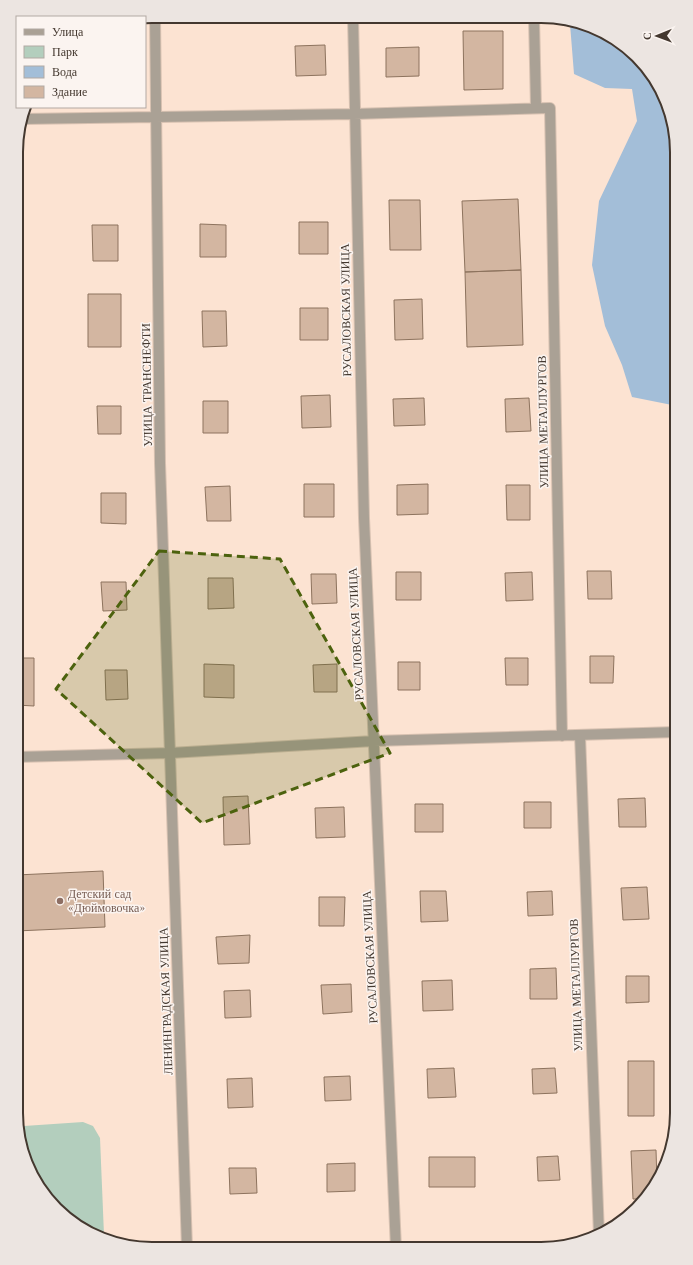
<svg xmlns="http://www.w3.org/2000/svg" width="693" height="1265" viewBox="0 0 693 1265" font-family="'Libre Baskerville',serif">
  <rect width="100%" height="100%" fill="#fce3d2"/>
  <path fill="#b3cebd" d="M83 1122 93 1126 100 1138 104 1235 69 1221 39 1189 23 1157 19 1132 24 1126Z"/>
  <path fill="#a3bed8" d="M571 21 630 50 670 108 677 152V406L632 397 622 365 605 326 592 265 599 201 637 121 632 89 605 88 574 74 570 24Z"/>
  <path fill="#d3b6a1" stroke="#8d735e" d="M463 31H503V89L464 90Z
    M325 45 326 75 296 76 295 46Z
    M419 47V76L386 77V48Z
    M518 199 521 270 465 272 462 201Z
    M389 200H420L421 250H390Z
    M299 222H328V254H299Z
    M200 224 226 225V257H200Z
    M92 225H118V261H93Z
    M521 270 523 345 467 347 465 272Z
    M88 294H121V347H88Z
    M422 299 423 339 395 340 394 300Z
    M300 308H328V340H300Z
    M202 311H226L227 346 203 347Z
    M330 395 331 427 302 428 301 396Z
    M424 398 425 425 394 426 393 399Z
    M529 398 531 431 506 432 505 399Z
    M203 401H228V433H203Z
    M17 403H18V439H17Z
    M97 406H121V434H98Z
    M304 484H334V517H304Z
    M428 484V514L397 515V485Z
    M506 485H530V520H507Z
    M230 486 231 521H207L205 487Z
    M17 493H21V527H17Z
    M101 493H126V524L101 523Z
    M587 571H611L612 599H588Z
    M396 572H421V600H396Z
    M532 572 533 600 506 601 505 573Z
    M311 574H336L337 603 312 604Z
    M208 578H233L234 608 208 609Z
    M101 582H126L127 610 103 611Z
    M590 656H614L613 683H590Z
    M17 658H34V706L16 705Z
    M505 658H528V685H506Z
    M398 662H420V690H398Z
    M204 664 234 665V698L204 697Z
    M337 664V692H314L313 665Z
    M105 670H127L128 699 106 700Z
    M248 796 250 844 224 845 223 797Z
    M645 798 646 827H619L618 799Z
    M524 802H551V828H524Z
    M415 804H443V832H415Z
    M344 807 345 837 316 838 315 808Z
    M103 871 105 927 16 931V875Z
    M647 887 649 919 623 920 621 888Z
    M420 891H446L448 921 421 922Z
    M552 891 553 915 528 916 527 892Z
    M319 897H345L344 926H319Z
    M250 935 249 963 218 964 216 937Z
    M556 968 557 999H530V969Z
    M626 976H649V1002L626 1003Z
    M452 980 453 1010 423 1011 422 981Z
    M351 984 352 1012 323 1014 321 985Z
    M250 990 251 1017 225 1018 224 991Z
    M628 1061H654V1116H628Z
    M454 1068 456 1097 428 1098 427 1069Z
    M555 1068 557 1093 533 1094 532 1069Z
    M350 1076 351 1100 325 1101 324 1077Z
    M252 1078 253 1107 228 1108 227 1079Z
    M656 1150 657 1182 649 1196 645 1199H633L631 1151Z
    M558 1156 560 1180 538 1181 537 1157Z
    M429 1157H475V1187H429Z
    M355 1163V1191L327 1192V1164Z
    M229 1168H256L257 1193 230 1194Z
    M562 1241 563 1245 539 1249 538 1242Z"/>
  <g fill="none" stroke-linecap="round" stroke-linejoin="round">
    <defs>
      <path id="minor" d="M155 16 160 463 187 1248
        M353 17 364 518 396 1249
        M534 18 536 108
        M22 119 354 114 550 108 562 736
        M580 735 599 1235
        M16 757 170 753 374 741 677 732"/>
    </defs>
    <use href="#minor" stroke="#d7c1b1" stroke-width="12"/>
    <use href="#minor" stroke="#aaa195" stroke-width="10"/>
  </g>
  <path fill="#4c620e" fill-opacity="0.2" stroke="#4c620e" stroke-width="3" stroke-dasharray="8 5" stroke-linejoin="round" d="M159 551 280 559 390 753 202 823 56 689Z"/>
  <circle fill="#8d6e63" stroke="#fbf4f0" stroke-width="1.5" cx="60" cy="901" r="4"/>
  <g text-anchor="middle" stroke-width="3" stroke-linejoin="round" paint-order="stroke">
    <g font-size="12" fill="#44382f" stroke="#fbf4f0">
      <text transform="translate(346 310) rotate(-91)" y="4">РУСАЛОВСКАЯ УЛИЦА</text>
      <text transform="translate(147 385) rotate(-91)" y="4">УЛИЦА ТРАНСНЕФТИ</text>
      <text transform="translate(543 422) rotate(-91)" y="4">УЛИЦА МЕТАЛЛУРГОВ</text>
      <text transform="translate(356 634) rotate(-93)" y="4">РУСАЛОВСКАЯ УЛИЦА</text>
      <text transform="translate(370 957) rotate(-93)" y="4">РУСАЛОВСКАЯ УЛИЦА</text>
      <text transform="translate(576 985) rotate(-92)" y="4">УЛИЦА МЕТАЛЛУРГОВ</text>
      <text transform="translate(166 1001) rotate(-92)" y="4">ЛЕНИНГРАДСКАЯ УЛИЦА</text>
    </g>
    <g font-size="12" fill="#785e54" stroke="#fbf4f0" text-anchor="start">
      <text x="68" y="898">Детский сад<tspan x="68" dy="14">«Дюймовочка»</tspan></text>
    </g>
  </g>
  <path d="M0 0H693V1265H0ZM152 23H541A129 129 0 0 1 670 152V1113A129 129 0 0 1 541 1242H152A129 129 0 0 1 23 1113V152A129 129 0 0 1 152 23Z" fill="#ece5e1" fill-rule="evenodd"/>
  <path fill="none" stroke="#44382f" stroke-width="2" d="M152 23H541A129 129 0 0 1 670 152V1113A129 129 0 0 1 541 1242H152A129 129 0 0 1 23 1113V152A129 129 0 0 1 152 23Z"/>
  <rect x="16" y="16" width="130" height="92" fill="#fbf4f0" stroke="#b2a9a3"/>
  <rect x="24" y="29" width="20" height="6" fill="#aaa195" stroke="#b2a9a3"/>
  <text x="52" y="36" font-size="12" fill="#44382f">Улица</text>
  <rect x="24" y="46" width="20" height="12" fill="#b3cebd" stroke="#b2a9a3"/>
  <text x="52" y="56" font-size="12" fill="#44382f">Парк</text>
  <rect x="24" y="66" width="20" height="12" fill="#a3bed8" stroke="#b2a9a3"/>
  <text x="52" y="76" font-size="12" fill="#44382f">Вода</text>
  <rect x="24" y="86" width="20" height="12" fill="#d3b6a1" stroke="#b2a9a3"/>
  <text x="52" y="96" font-size="12" fill="#44382f">Здание</text>
  <g transform="translate(657 36) rotate(269)" stroke="#fbf4f0" stroke-width="3" paint-order="stroke">
  <path d="M0-3L7 15L0 10L-7 15Z" fill="#44382f"/>
  <text y="-6" font-size="11" font-weight="bold" text-anchor="middle" fill="#44382f">С</text>
  </g>
</svg>
